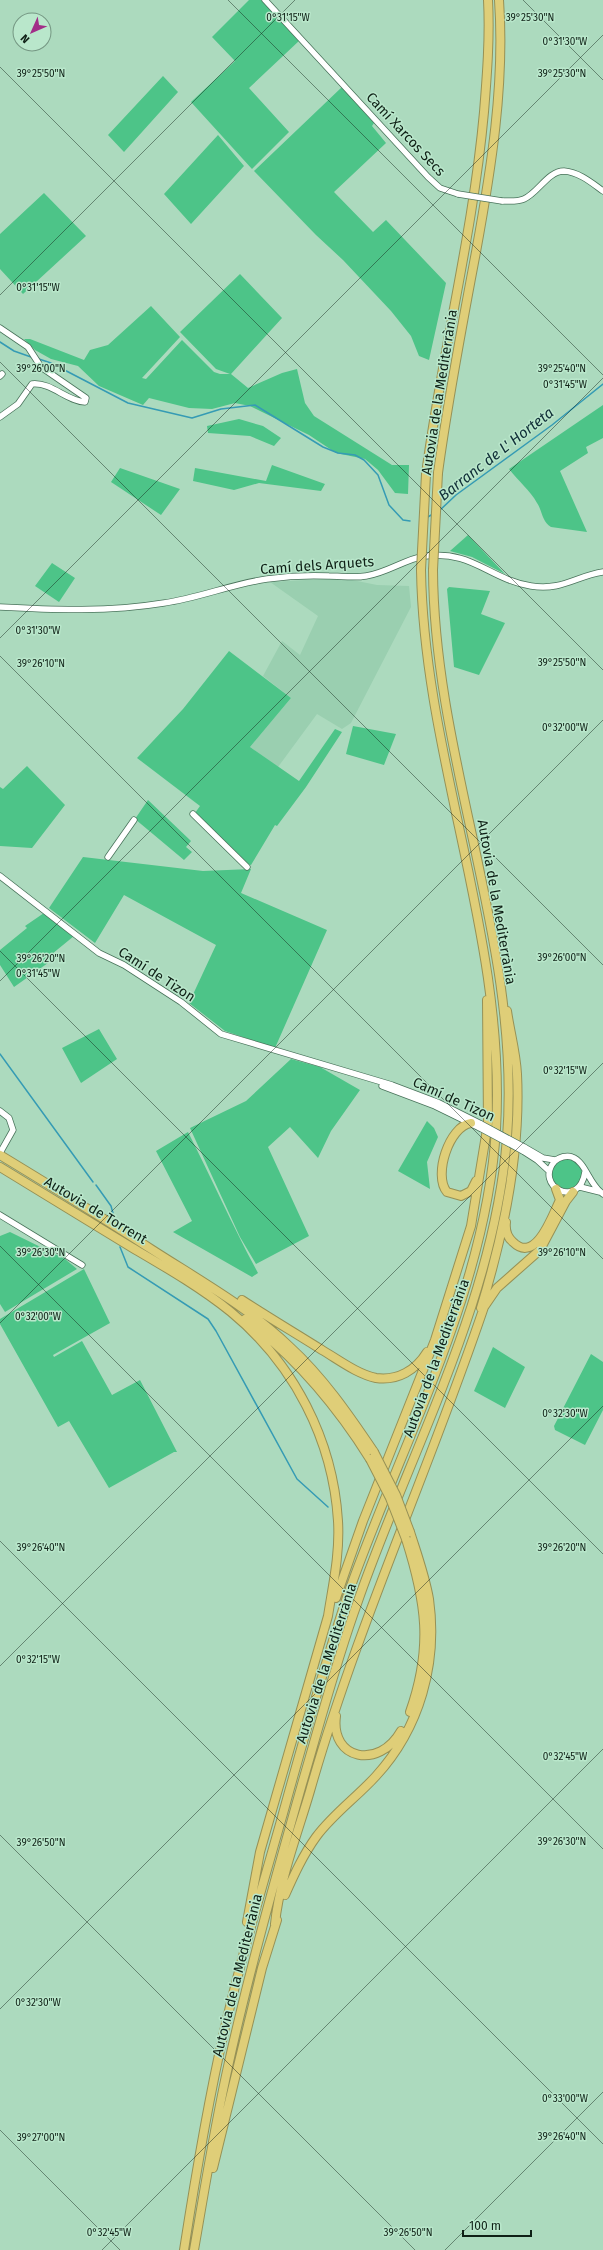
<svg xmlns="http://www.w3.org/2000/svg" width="603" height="2250" viewBox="0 0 603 2250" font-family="'Fira Sans',sans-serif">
  <rect width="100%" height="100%" fill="#acdabe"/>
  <path fill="#9acfb0" d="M342 578 377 585 409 586 411 607 351 723 342 729 317 714 278 767 250 747 291 698 263 676 282 641 300 655 318 616 270 582Z"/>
  <path fill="#4dc488" d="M249 0H261L300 40 249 88 289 132 252 169 191 102 235 61 212 37Z
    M163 76 178 92 124 152 108 135Z
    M342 87 374 123 372 126 386 143 334 192 373 232 386 220 446 283 429 360 419 356 411 336 391 311 343 260 316 235 254 171Z
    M218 135 244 166 191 224 164 194Z
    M44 193 86 236 23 294 0 269V234Z
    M240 274 282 318 231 374 248 388 282 373 297 369 305 403 314 416 392 465H409L408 494 395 493 378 470 365 459 336 453 309 435 250 406 235 403 212 409 189 408 149 398 143 405 99 386 78 366 51 359 35 350 24 339H30L84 360 90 350 108 345 151 306 180 337 142 378 146 379 182 340 214 372 220 374H230L216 369 180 332Z
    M603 405V438L586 447 588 453 560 471 587 532 551 527C542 522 542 510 537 503 530 490 518 481 509 469Z
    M239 419 263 426 281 438 274 446 250 436 208 433 207 426Z
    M272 465 325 484 321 491 259 483 234 490 193 481 195 468 266 481Z
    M120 468 180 489 161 515 111 482Z
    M468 535 505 574 472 557 450 551Z
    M52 563 75 578 59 602 35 586Z
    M449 587 490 591 481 614 505 623 479 675 454 667 447 589Z
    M229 651 291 698 250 747 299 781 335 729 342 732 306 787 277 826 275 825 251 865 247 864 195 813 200 806 137 758 183 709Z
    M353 726 396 734 384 765 346 754Z
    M27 766 65 805 32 848 0 846V787L3 789Z
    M148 800 191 841 186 847 192 852 184 860 135 819Z
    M83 857 203 871 251 869 241 893 327 930 275 1048 225 1031 189 1003 216 945 124 895 95 943 49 908Z
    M44 913 74 936 52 954 55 958 14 987 0 965V950L27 928 25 926Z
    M99 1029 117 1059 81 1083 62 1048Z
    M291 1059 320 1067 360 1090 331 1131 318 1158 290 1127 268 1147 309 1236 256 1264 240 1237 190 1128 246 1101Z
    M427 1121 434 1128 438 1137 427 1162 430 1189 398 1171Z
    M188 1132C212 1179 233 1227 258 1273L252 1277 173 1232 192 1221 156 1151Z
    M552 1174a15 15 0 1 1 30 0a15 15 0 1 1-30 0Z
    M10 1232 65 1259 77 1269 5 1312 0 1304V1236Z
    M84 1269 110 1323 53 1355 54 1357 82 1341 112 1395 140 1380 177 1452H174L109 1488 69 1421 58 1427 0 1324V1319Z
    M493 1347 525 1367 505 1408 474 1391Z
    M591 1354 603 1362V1410L585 1445 555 1430 554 1426Z"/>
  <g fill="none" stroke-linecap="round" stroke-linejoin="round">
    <path stroke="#359bb4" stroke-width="1.5" d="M0 342 14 351 31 357
      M39 359 51 363 128 403 192 418 221 409 255 405 323 447 338 453 355 455 364 460 378 475 389 505 403 520 410 521
      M439 511 456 495 552 425 603 384
      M426 518 433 514
      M0 1054 93 1182
      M96 1185 111 1206 114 1217
      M120 1247 128 1267 208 1319 216 1331 297 1479 328 1507"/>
    <defs>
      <path id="minor" d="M265 0 428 177 440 188 458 194
        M502 201C510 201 517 202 524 199 538 193 548 171 564 171 579 172 592 183 603 191
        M0 328 28 347 41 367 86 398 85 402C66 401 52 382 32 384L18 404 0 417
        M0 376 2 374
        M0 607C55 610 109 612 164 603 199 598 232 584 267 579 288 576 308 575 329 576 341 576 355 578 366 576 387 573 405 559 425 556 472 550 489 579 531 586 562 591 576 576 603 572
        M193 814 247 867
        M108 857 134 820
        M0 876 99 953 124 965 181 1002 221 1034 392 1085 437 1102 481 1124
        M382 1086 435 1106 480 1128
        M0 1111 9 1118 13 1130 0 1153
        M524 1147 543 1158 555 1160
        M523 1151 537 1160 549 1171
        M585 1172C579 1211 533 1185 555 1161 559 1157 567 1155 572 1157 586 1162 589 1185 603 1194
        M580 1187 600 1192
        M0 1215 82 1265"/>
      <path id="highway" d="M438 473C448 399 462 326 476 252 491 170 505 84 499 0
        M426 474C442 352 473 234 484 112 487 75 490 37 488 0
        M471 1123C449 1126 433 1176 447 1192L461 1196 471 1191 476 1181
        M0 1155C51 1186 102 1217 151 1249 199 1280 248 1307 289 1346 323 1377 349 1415 374 1452
        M0 1167C44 1194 87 1220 131 1247 165 1267 200 1287 231 1312 294 1364 333 1440 338 1521 340 1554 333 1584 328 1616L260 1852 247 1922
        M506 1222C505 1230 507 1237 513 1242 536 1265 553 1214 560 1200L556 1189
        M242 1300C268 1317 295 1333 322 1350 339 1360 357 1374 376 1378 398 1381 416 1370 427 1352
        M481 1308C504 1233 521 1153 517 1074 516 1053 510 1032 507 1011
        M245 1319C297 1358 336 1405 370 1459
        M406 1539C426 1602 433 1647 410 1712
        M336 1598 363 1521 435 1340 471 1226 488 1123 487 1000
        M336 1716C330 1760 379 1770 401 1731
        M285 1895C294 1875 303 1855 316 1837 333 1814 357 1797 376 1776 420 1728 438 1663 429 1599 425 1576 417 1554 410 1532
        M275 1924C279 1882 298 1832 310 1791 357 1626 429 1470 484 1307L497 1288 540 1250 566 1201 573 1192
        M213 2168 262 1968 277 1920
        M184 2250C196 2173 209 2095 227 2019 243 1951 263 1884 282 1817 302 1745 322 1672 346 1600 399 1447 486 1294 496 1129 507 939 424 759 421 570
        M194 2250C205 2187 215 2124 229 2062 250 1968 276 1876 302 1784 320 1723 336 1661 358 1601 411 1449 494 1302 507 1138 522 945 434 762 433 570"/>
    </defs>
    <use href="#minor" stroke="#49735b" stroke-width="7"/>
    <use href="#highway" stroke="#969156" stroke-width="10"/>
    <use href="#minor" stroke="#fff" stroke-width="5.5"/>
    <use href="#highway" stroke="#dfce78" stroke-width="8"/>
    <defs>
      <path id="minor-bridge" d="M458 194 502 201
        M481 1124 524 1147
        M480 1128 523 1151"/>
      <path id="highway-bridge" d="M421 570 426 474
        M433 570 438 473
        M374 1452 396 1495 410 1532
        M370 1459 390 1498 406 1539"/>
    </defs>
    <use href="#minor-bridge" stroke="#49735b" stroke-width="7" stroke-linecap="butt"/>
    <use href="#highway-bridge" stroke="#969156" stroke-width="10" stroke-linecap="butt"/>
    <use href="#minor-bridge" stroke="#fff" stroke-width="5.5"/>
    <use href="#highway-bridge" stroke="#dfce78" stroke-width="8"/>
  </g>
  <path fill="none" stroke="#0f2016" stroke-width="1" stroke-opacity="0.45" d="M228 0 603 375M523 0 603 80M0 67 603 670M0 295 295 0M0 362 603 965M0 638 603 35M0 656 603 1259M0 951 603 1554M0 981 603 378M0 1246 603 1849M0 1323 603 720M0 1541 603 2144M0 1666 603 1063M0 1835 415 2250M0 2009 603 1406M0 2130 120 2250M102 2250 603 1749M445 2250 603 2092"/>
  <g text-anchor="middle" stroke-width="3" stroke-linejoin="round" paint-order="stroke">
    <g font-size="14" fill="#0f2016" stroke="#b9e7cb">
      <text transform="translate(406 134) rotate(47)" y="5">Camí Xarcos Secs</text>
      <text transform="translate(439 392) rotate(-81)" y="5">Autovia de la Mediterrània</text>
      <text transform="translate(317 565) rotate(-4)" y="5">Camí dels Arquets</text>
      <text transform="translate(497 902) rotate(80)" y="5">Autovia de la Mediterrània</text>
      <text transform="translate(157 974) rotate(33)" y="5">Camí de Tizon</text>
      <text transform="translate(454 1099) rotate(24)" y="5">Camí de Tizon</text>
      <text transform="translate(96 1210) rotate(31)" y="5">Autovia de Torrent</text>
      <text transform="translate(436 1358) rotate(-70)" y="5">Autovia de la Mediterrània</text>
      <text transform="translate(326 1663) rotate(-72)" y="5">Autovia de la Mediterrània</text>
      <text transform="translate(237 1975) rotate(-76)" y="5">Autovia de la Mediterrània</text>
    </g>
    <g font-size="15" font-style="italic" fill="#102e37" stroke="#b9e7cb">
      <text transform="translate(496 454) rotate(-38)" y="5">Barranc de L' Horteta</text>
    </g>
  </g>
  <g font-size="10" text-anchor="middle" fill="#0f2016" stroke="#b9e7cb" stroke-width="3" stroke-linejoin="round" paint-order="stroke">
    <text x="288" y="21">0°31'15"W</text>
    <text x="530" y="21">39°25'30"N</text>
    <text x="565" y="45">0°31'30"W</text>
    <text x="562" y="77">39°25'30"N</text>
    <text x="41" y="77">39°25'50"N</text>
    <text x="38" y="291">0°31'15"W</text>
    <text x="562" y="372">39°25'40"N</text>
    <text x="41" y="372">39°26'00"N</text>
    <text x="565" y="388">0°31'45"W</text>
    <text x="38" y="634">0°31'30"W</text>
    <text x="562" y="666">39°25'50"N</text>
    <text x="41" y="667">39°26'10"N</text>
    <text x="565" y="731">0°32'00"W</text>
    <text x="562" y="961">39°26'00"N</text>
    <text x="41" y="962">39°26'20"N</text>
    <text x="38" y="977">0°31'45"W</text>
    <text x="565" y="1074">0°32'15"W</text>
    <text x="562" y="1256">39°26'10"N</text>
    <text x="41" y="1256">39°26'30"N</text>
    <text x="38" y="1320">0°32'00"W</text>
    <text x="565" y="1417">0°32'30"W</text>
    <text x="562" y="1551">39°26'20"N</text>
    <text x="41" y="1551">39°26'40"N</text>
    <text x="38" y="1663">0°32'15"W</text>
    <text x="565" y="1760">0°32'45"W</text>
    <text x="562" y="1845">39°26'30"N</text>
    <text x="41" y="1846">39°26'50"N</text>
    <text x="38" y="2006">0°32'30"W</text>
    <text x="565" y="2102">0°33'00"W</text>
    <text x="562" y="2140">39°26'40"N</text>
    <text x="41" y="2141">39°27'00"N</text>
    <text x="109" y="2236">0°32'45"W</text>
    <text x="408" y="2236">39°26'50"N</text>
  </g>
  <g transform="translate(32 32) rotate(225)"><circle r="19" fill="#b9e7cb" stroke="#759783"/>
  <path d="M0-3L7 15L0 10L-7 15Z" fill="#a22d88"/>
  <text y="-6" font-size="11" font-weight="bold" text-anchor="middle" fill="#0f2016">N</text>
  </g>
  <path d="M463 2230v6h68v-6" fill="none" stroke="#0f2016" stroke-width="2"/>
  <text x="469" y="2230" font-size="12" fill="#0f2016" stroke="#b9e7cb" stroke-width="3" paint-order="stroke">100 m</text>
</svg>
